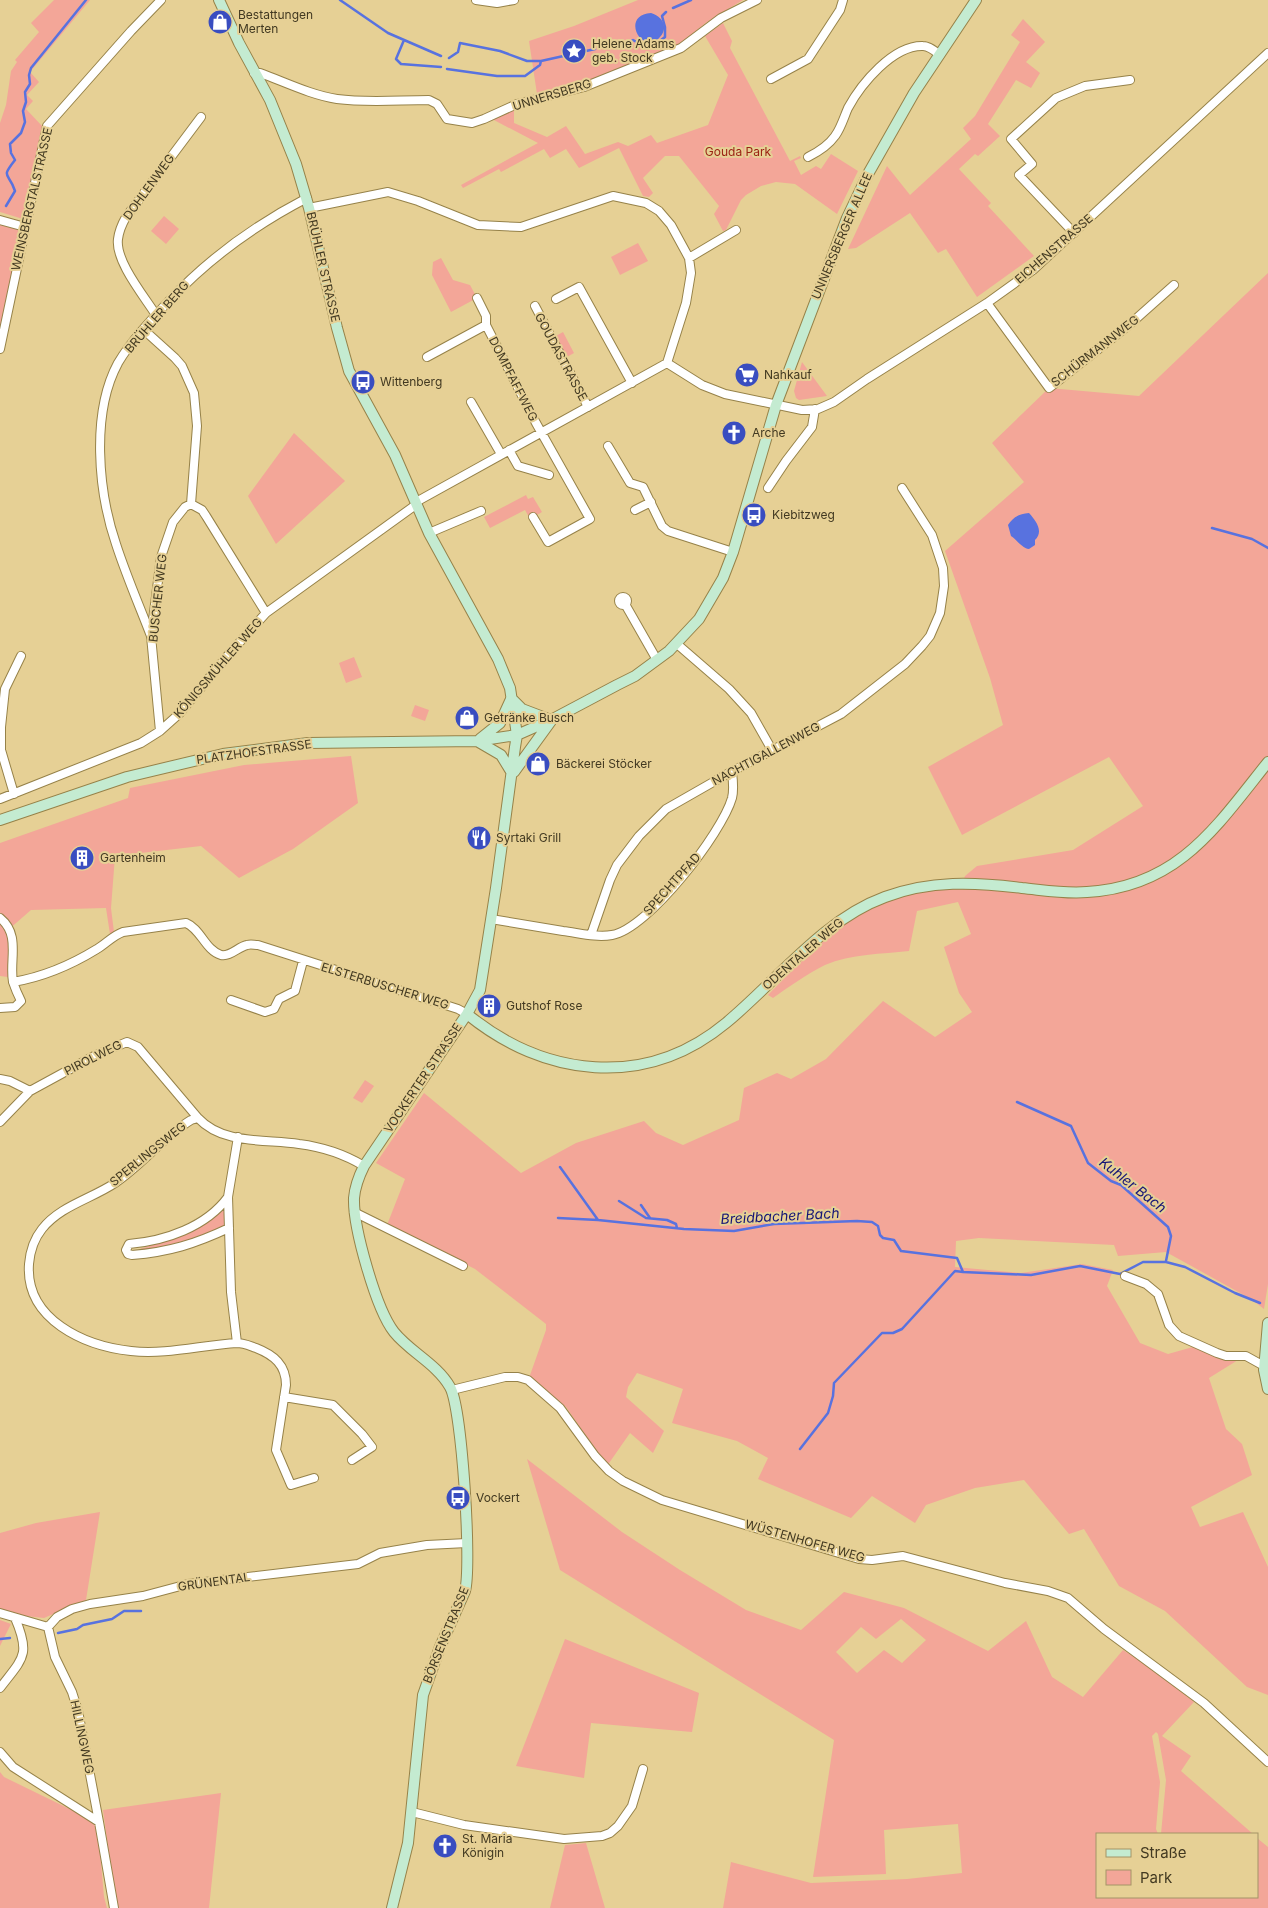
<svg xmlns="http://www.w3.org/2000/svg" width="1268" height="1908" viewBox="0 0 1268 1908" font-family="Inter,sans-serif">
  <rect width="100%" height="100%" fill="#e6d095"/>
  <path fill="#f3a698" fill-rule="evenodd" d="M54 0H90L30 72 39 82 27 95 33 101 26 109 43 127 23 219 0 212V123L6 105 11 71 17 62 15 60 39 32 31 23Z
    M638 0H743L707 22 680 44 583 84 537 94 529 41 574 26Z
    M1023 19 1045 42 1026 62 1040 73 1031 88 1016 80 988 124 1000 136 978 156 975 154 959 169 991 203 988 206 1034 256 977 297 946 249 938 253 910 213 856 248 848 249 887 166 910 195 971 139 963 128 975 116 1020 42 1011 35Z
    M723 23 732 41 730 48 790 161 800 156 801 158 794 161 801 175 816 166 821 169 831 154 858 171 837 214 795 184 776 182 761 186 746 195 741 200 726 230 723 231 714 214 719 206 679 156H665L643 178 653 193 649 197 643 196 619 148 579 168 566 149 550 158 544 149 501 172 499 169 463 188 461 185 538 143 492 119 514 110V123L547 137 566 126 585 154 618 142 628 146 651 135 657 143 708 125 728 75 705 36Z
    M164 216 179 229 166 244 151 231Z
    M0 225 17 229 20 234 0 331Z
    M638 243 648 261 620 275 611 257Z
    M441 258 453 280 470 285 477 298 451 312 432 275 433 262Z
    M1268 273V1284L1264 1309 1251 1299 1166 1252 1118 1256 1114 1245 979 1238 956 1241 955 1267 1021 1273 1082 1264 1113 1270 1107 1286 1140 1343 1168 1354 1200 1345 1240 1356 1238 1360 1209 1378 1226 1429 1242 1444 1252 1475 1191 1507 1200 1527 1243 1512 1268 1567V1695L1247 1687 1165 1611 1119 1586 1084 1529 1069 1534 1024 1480 975 1488 926 1505 915 1523 872 1496 851 1518 758 1479 768 1458 737 1441 672 1423 683 1389 637 1373 628 1387 626 1397 664 1431 653 1453 630 1433 607 1466 566 1407 529 1378 546 1330V1324L475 1269 387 1225 405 1179 376 1163 424 1093 521 1173 576 1143 644 1121 656 1133 683 1145 739 1120 744 1088 777 1073 791 1079 826 1059 883 1001 935 1037 972 1012 959 993 944 947 971 934 958 902 917 911 909 951C882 954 851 954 825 965 807 974 790 986 773 998L768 995C816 947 853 905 922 890 934 888 948 889 960 889L965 876 977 866 1073 850 1143 806 1109 757 962 835 928 767 1003 725 990 678 945 551 1024 482 992 443 1049 388 1139 396Z
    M563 332 574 353 565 358 554 337Z
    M802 362 827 396 799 400 796 398 794 391Z
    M294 433 345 481 276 544 248 496Z
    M526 495 528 499 533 497 542 512 530 519 525 510 490 528 484 517Z
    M354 657 362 677 346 683 339 663Z
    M415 705 429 710 425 721 411 716Z
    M351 756 358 803 293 849 239 878 201 846 115 856 111 908 114 932 110 934 106 908 31 910 8 930 11 973 8 977 0 976V843L128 798 130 788 244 765Z
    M365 1080 374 1086 362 1103 353 1098Z
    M225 1209C228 1216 226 1224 222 1230L166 1248 140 1252V1249L178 1237 204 1225Z
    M527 1459 622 1532 680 1570 746 1610 801 1630 844 1592 904 1608 988 1651 1026 1621 1052 1677 1083 1697 1123 1650 1152 1668 1194 1702 1162 1736 1191 1756 1181 1771 1253 1834H1161L1166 1780 1158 1734 1156 1732 1152 1736 1160 1782 1156 1829 1158 1834H1097V1897H1257V1838L1268 1847V1908H723L731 1862 811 1883 907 1879 962 1873 958 1824 884 1830 886 1874 813 1877 834 1740 560 1570ZM901 1619 926 1640 902 1663 884 1650 857 1673 836 1652 861 1627 876 1639Z
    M100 1512 86 1600 44 1618 16 1615 0 1609V1533L36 1523Z
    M0 1620 11 1624 0 1646Z
    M565 1639 699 1693 692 1732 591 1723 584 1778 516 1766Z
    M0 1772 4 1777 88 1818 98 1829 104 1897 107 1908H0Z
    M221 1793 209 1908H116L103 1810Z
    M586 1843 605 1908H550L565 1845Z"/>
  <path fill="#5872df" d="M651 13C662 16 669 27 660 37 643 58 619 15 651 13Z
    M1029 513C1036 521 1044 531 1035 540V545L1029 549C1022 548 1017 540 1011 536L1008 525C1013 517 1019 514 1029 513Z"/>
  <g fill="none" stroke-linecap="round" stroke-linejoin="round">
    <path stroke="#5872df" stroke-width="2.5" d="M340 0 388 33 441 56
      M673 8 691 0
      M404 40 396 59 401 64 441 67
      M606 47 625 44 633 40C644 47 655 46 665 37V27L662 16 666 12
      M449 58 458 52 460 43 500 51 527 61H541L595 49
      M447 69 497 76H525L540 65 541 61
      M6 206 15 191C9 172 0 179 15 160L11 153 10 144 21 133 25 122 23 111 26 102 25 92 30 84 29 75 31 68 86 0
      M1212 528 1252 539 1268 548
      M1017 1102 1071 1126 1088 1163 1111 1181 1121 1185 1168 1227 1171 1236 1166 1261
      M560 1167 598 1220 684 1229 734 1231 774 1224 857 1221 872 1222 878 1226 880 1235 883 1238 894 1240 901 1251 957 1258 963 1272 1031 1275 1080 1266 1120 1274 1143 1262H1166L1185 1267 1235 1293 1260 1303
      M619 1201 646 1218 667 1220 676 1224 677 1228
      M641 1205 650 1218
      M558 1218 598 1220
      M800 1449 828 1413 833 1396 834 1383 882 1333H893L902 1329 955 1271 963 1272
      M58 1633 77 1629 83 1625 112 1619 124 1611H141
      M0 1639 10 1638"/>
    <defs>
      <path id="street" d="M476 0 497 3 514 0
        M254 73H260C285 82 311 95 337 99 367 103 399 100 429 100L437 104 447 119 472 123 484 119 517 104 584 87 681 48 721 18 757 0
        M771 79 808 59 840 10 843 0
        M808 157C818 152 828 146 835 136 841 128 844 117 848 108 861 84 893 45 923 46 929 46 935 51 940 55
        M309 208 388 192 418 201 478 225 521 227 613 196 646 203 659 211 671 225 689 258 691 273 686 303 667 363 416 502
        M0 220 25 227
        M1074 233 1019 175 1032 164 1011 139 1056 98 1085 86 1130 80
        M689 258 736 230
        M477 298 486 316V325L536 423 590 519 548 542 533 517
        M556 299 579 287 632 383
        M987 303 1049 388 1129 325 1174 285
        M535 306 588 407
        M156 315C144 296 115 261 118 239 119 231 122 224 126 217L201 117
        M144 330 175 358 182 366 194 393 197 426 191 504 202 510 206 516 266 613
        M0 349 47 126 131 31 161 0
        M427 357 486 325
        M667 363 702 385 725 394 802 410 818 409 834 402 867 379 987 303 1033 270 1268 53
        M471 402 501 454
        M608 446 630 483 643 487 662 526 668 531 733 552
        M509 450 518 466 549 475
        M768 488 786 461 812 427 815 409
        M635 510 651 502
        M429 533 481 511
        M619 601a4 4 0 1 1 8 0a4 4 0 1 1-8 0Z
        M625 604 657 660
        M151 636C139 605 126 575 116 544 98 491 91 413 118 363 131 341 151 320 168 302 208 259 255 225 307 198
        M677 644 729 689 751 713 772 750
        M160 731 151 636 161 557 173 522 185 507 191 504
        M14 794 1 750V727L5 689 21 656
        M0 799 141 743 160 731 179 714 229 654 266 613 417 504
        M0 918C21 935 9 960 13 982 15 988 18 995 21 1001L15 1007 0 1008
        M491 919C515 923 539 927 563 931 579 933 596 938 612 935 648 929 722 833 732 798 734 790 733 780 732 772
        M591 935 610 880 617 865 639 836 666 809 729 773 841 714 905 664 922 646 930 636 940 613 944 586 943 568 932 535 902 488
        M13 982C43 977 71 965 97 949 106 944 112 936 123 932L186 923C201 929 205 950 221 955 230 957 238 947 247 945 251 944 254 945 258 945L458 1009 467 1014
        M231 1000 265 1012 274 1009 279 999 295 991 303 961
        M0 1079 10 1081 30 1091
        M0 1122 30 1091 96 1055 127 1042 138 1047 198 1118
        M238 1137 228 1197 231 1292 237 1343C202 1345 166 1355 131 1351 85 1346 25 1320 29 1264 30 1252 34 1239 42 1229 60 1206 91 1199 115 1183 142 1165 163 1137 191 1120L198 1118C223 1145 266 1139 299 1144 323 1147 344 1154 364 1166
        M228 1197C206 1227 165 1241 129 1244L126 1250 128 1254 132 1255C169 1252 195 1244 229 1228
        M354 1212 463 1266
        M1125 1276 1146 1284 1158 1294 1169 1325 1179 1336 1217 1353 1226 1356H1246L1264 1366
        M237 1343C244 1343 250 1346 256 1348 274 1355 286 1365 286 1385L276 1450 291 1485 314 1478
        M452 1390 505 1377H518L528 1380 560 1408 595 1456 609 1471 623 1481 662 1500 859 1559 872 1560 903 1556 1005 1583 1048 1591 1068 1598 1104 1629 1204 1703 1268 1762
        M284 1397 333 1405 362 1434 372 1447 352 1460
        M0 1613 48 1627 57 1617 72 1609 90 1604 143 1596 188 1584 358 1564 380 1553 427 1545 467 1543
        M48 1627 55 1657 72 1692 78 1711 99 1822
        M0 1688C23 1658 31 1655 15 1618
        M0 1752 13 1767 99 1822 114 1908
        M412 1812 464 1825 564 1839 602 1836 610 1833 618 1826 632 1806 643 1769"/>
      <path id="secondary" d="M219 0 239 43 270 100 296 164 309 208 337 328 349 371 395 455 429 533 498 659 510 688 517 735 515 747 496 888 480 990 467 1014 364 1166C359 1176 355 1186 354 1198 353 1227 376 1309 394 1332 410 1352 437 1364 450 1387 462 1408 472 1566 465 1591L440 1647 423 1695 408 1843 392 1908
        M511 698 522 709 551 720
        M480 739 500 723 511 699
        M477 741 501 755 512 773
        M514 772 551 721
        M0 820 127 777 223 754 308 743 477 741 517 735 551 720 617 685 635 676 669 651 699 619 723 578 733 552 776 405 847 218 868 174 914 93 976 0
        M467 1014C544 1077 645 1090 726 1023 777 981 822 920 885 897 930 880 975 882 1022 888 1043 890 1065 894 1087 892 1178 887 1216 827 1268 762
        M1268 1323 1264 1370 1268 1389"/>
    </defs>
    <use href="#street" stroke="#968249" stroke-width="10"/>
    <use href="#secondary" stroke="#968249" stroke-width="12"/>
    <use href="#street" stroke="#fff" stroke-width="8"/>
    <use href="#secondary" stroke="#c4ebd1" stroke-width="10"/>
  </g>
  <defs>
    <symbol id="shop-disc" viewBox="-11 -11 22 22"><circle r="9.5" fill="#394dc0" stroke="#e6d095"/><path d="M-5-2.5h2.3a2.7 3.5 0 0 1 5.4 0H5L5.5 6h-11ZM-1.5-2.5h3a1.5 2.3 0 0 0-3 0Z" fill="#fff"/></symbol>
    <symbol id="sight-disc" viewBox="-11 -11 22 22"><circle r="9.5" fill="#394dc0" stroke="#e6d095"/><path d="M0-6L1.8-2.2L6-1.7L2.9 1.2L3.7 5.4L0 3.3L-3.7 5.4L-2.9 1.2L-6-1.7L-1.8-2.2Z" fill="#fff"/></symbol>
    <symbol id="supermarket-disc" viewBox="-11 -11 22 22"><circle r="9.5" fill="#394dc0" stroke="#e6d095"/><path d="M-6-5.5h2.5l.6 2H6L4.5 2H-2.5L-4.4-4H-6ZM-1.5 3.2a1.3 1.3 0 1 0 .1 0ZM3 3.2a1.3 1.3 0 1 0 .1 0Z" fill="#fff"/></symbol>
    <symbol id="bus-disc" viewBox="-11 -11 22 22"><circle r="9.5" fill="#394dc0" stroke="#e6d095"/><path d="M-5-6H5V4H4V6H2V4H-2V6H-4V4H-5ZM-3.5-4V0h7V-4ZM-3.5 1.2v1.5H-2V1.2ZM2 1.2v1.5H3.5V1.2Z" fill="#fff"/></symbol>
    <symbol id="church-disc" viewBox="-11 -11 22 22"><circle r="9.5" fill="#394dc0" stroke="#e6d095"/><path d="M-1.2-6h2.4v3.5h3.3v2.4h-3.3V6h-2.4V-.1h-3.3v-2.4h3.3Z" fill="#fff"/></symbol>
    <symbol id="restaurant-disc" viewBox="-11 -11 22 22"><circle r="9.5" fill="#394dc0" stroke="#e6d095"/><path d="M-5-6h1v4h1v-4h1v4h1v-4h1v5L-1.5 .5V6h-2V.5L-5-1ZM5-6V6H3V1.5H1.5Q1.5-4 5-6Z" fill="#fff"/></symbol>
    <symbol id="building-disc" viewBox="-11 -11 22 22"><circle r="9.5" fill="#394dc0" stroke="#e6d095"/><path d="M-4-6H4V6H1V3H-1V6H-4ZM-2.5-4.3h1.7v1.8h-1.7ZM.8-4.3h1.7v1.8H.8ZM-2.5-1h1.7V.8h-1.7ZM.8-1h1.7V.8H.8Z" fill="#fff"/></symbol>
  </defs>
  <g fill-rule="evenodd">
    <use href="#shop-disc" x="206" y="8" width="28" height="28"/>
    <use href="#sight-disc" x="560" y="37" width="28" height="28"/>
    <use href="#supermarket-disc" x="733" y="361" width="28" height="28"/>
    <use href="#bus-disc" x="349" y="368" width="28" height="28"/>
    <use href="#church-disc" x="720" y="419" width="28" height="28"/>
    <use href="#bus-disc" x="740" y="501" width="28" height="28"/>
    <use href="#shop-disc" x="453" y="704" width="28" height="28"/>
    <use href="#shop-disc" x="524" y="750" width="28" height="28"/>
    <use href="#restaurant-disc" x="465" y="824" width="28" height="28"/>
    <use href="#building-disc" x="68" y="844" width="28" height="28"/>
    <use href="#building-disc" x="475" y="992" width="28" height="28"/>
    <use href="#bus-disc" x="444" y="1484" width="28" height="28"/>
    <use href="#church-disc" x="431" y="1832" width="28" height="28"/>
  </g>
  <g text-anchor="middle" stroke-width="4" stroke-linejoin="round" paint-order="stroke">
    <g font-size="12" fill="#423921" stroke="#e6d095" text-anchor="start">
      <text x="238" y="19">Bestattungen<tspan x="238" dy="14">Merten</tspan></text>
      <text x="592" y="48">Helene Adams<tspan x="592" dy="14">geb. Stock</tspan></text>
      <text x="764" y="379">Nahkauf</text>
      <text x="380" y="386">Wittenberg</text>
      <text x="752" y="437">Arche</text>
      <text x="772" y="519">Kiebitzweg</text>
      <text x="484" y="722">Getränke Busch</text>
      <text x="556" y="768">Bäckerei Stöcker</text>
      <text x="496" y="842">Syrtaki Grill</text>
      <text x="100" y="862">Gartenheim</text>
      <text x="506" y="1010">Gutshof Rose</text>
      <text x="476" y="1502">Vockert</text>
      <text x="462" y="1843">St. Maria<tspan x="462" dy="14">Königin</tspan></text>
    </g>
    <g font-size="12" fill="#423921" stroke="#e6d095">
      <text transform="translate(552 95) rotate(-17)" y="4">UNNERSBERG</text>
      <text transform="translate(149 187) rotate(-54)" y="4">DOHLENWEG</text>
      <text transform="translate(32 199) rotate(-77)" y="4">WEINSBERGTALSTRASSE</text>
      <text transform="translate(842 236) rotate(-67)" y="4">UNNERSBERGER ALLEE</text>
      <text transform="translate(1054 249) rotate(-41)" y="4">EICHENSTRASSE</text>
      <text transform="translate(323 267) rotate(77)" y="4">BRÜHLER STRASSE</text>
      <text transform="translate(157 317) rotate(-49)" y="4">BRÜHLER BERG</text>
      <text transform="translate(1095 351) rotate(-38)" y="4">SCHÜRMANNWEG</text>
      <text transform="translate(561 357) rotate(62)" y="4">GOUDASTRASSE</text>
      <text transform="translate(513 379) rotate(63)" y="4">DOMPFAFFWEG</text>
      <text transform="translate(158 598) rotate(-84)" y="4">BUSCHER WEG</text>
      <text transform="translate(218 668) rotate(-49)" y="4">KÖNIGSMÜHLER WEG</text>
      <text transform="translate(254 752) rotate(-8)" y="4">PLATZHOFSTRASSE</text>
      <text transform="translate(766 754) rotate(-28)" y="4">NACHTIGALLENWEG</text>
      <text transform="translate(672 884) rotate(-48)" y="4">SPECHTPFAD</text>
      <text transform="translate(803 954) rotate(-41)" y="4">ODENTALER WEG</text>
      <text transform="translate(385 986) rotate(17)" y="4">ELSTERBUSCHER WEG</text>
      <text transform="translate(93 1058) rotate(-27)" y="4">PIROLWEG</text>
      <text transform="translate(423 1078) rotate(-56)" y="4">VOCKERTER STRASSE</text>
      <text transform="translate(148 1154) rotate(-39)" y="4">SPERLINGSWEG</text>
      <text transform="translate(805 1541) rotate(16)" y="4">WÜSTENHOFER WEG</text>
      <text transform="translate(214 1582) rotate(-8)" y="4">GRÜNENTAL</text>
      <text transform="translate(446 1635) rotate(-68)" y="4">BÖRSENSTRASSE</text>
      <text transform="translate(82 1737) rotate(78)" y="4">HILLINGWEG</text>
    </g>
    <g font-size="12" fill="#9b2315" stroke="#e6d095">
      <text x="738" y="156">Gouda Park</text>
    </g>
    <g font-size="14" font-style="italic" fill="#141476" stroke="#e6d095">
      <text transform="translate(1133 1185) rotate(38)" y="5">Kuhler Bach</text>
      <text transform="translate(780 1216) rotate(-3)" y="5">Breidbacher Bach</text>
    </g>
  </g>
  <rect x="1096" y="1833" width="162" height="65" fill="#e6d095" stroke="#a49467"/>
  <rect x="1106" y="1849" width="25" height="8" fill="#c4ebd1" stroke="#a49467"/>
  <text x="1140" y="1858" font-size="15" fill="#423921">Straße</text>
  <rect x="1106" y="1870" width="25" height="15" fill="#f3a698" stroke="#a49467"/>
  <text x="1140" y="1883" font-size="15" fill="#423921">Park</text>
</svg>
